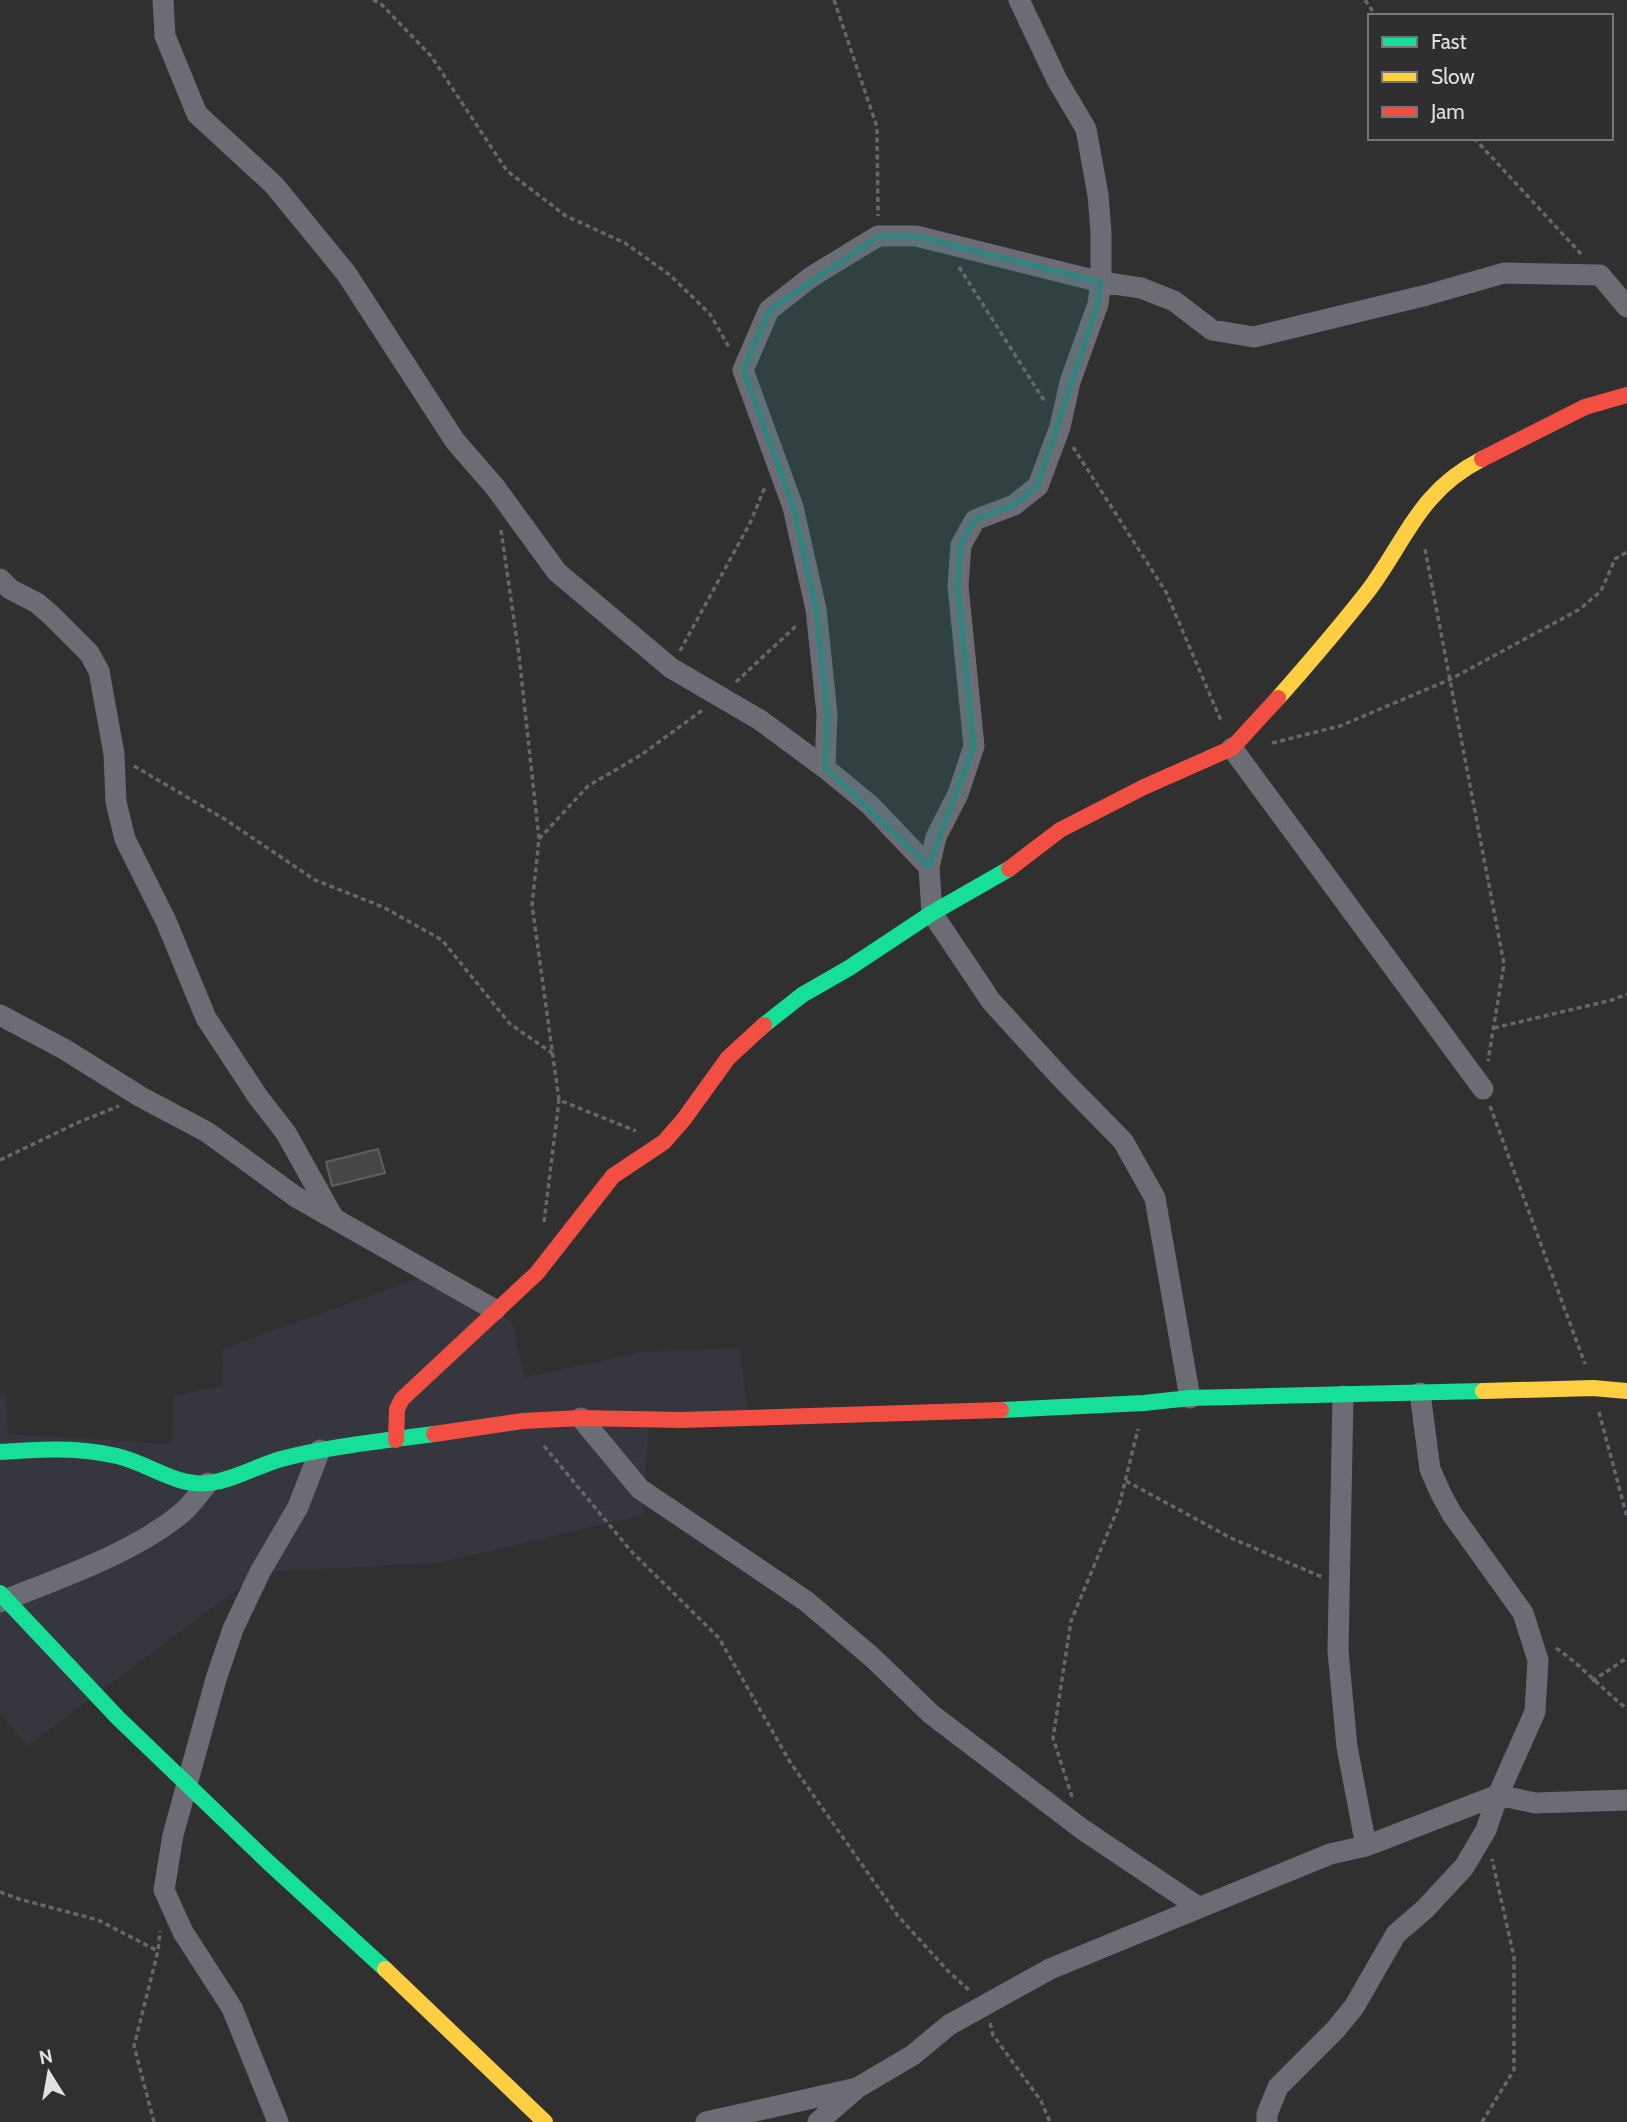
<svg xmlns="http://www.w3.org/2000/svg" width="1627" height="2122" viewBox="0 0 1627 2122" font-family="Cabin,sans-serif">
  <rect width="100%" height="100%" fill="#303031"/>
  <path fill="#36373e" d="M431 1274 495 1310 512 1323 525 1377 644 1352 740 1348 748 1418 649 1419 643 1515 437 1563 260 1572 28 1746 0 1714V1394L6 1393 8 1434 172 1444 174 1396 222 1386 223 1349Z"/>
  <path fill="#474747" stroke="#5f5f5f" stroke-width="2" d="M378 1149 385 1173 332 1186 326 1162Z"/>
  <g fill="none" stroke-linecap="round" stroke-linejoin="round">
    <path stroke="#66676c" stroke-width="3.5" stroke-dasharray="5 3.5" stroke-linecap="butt" d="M373 0 381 4 431 56 507 171 566 216 625 243 670 275 710 314 730 349
      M834 0 877 127 878 216
      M1365 0 1376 16
      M1474 138 1582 255
      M959 267 1045 402
      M1073 447 1166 592 1222 723
      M501 530 519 655 539 839 532 905 559 1100 636 1131
      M1425 549 1504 964 1488 1061
      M680 651 750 523 765 487
      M736 682 797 625
      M1272 743 1340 726 1451 679 1580 609 1601 591 1615 559 1627 552
      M134 766 226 820 315 880 383 907 442 940 510 1024 552 1053
      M539 839 588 786 641 755 704 709
      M1494 1028 1612 1000 1627 994
      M1490 1106 1585 1364
      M0 1160 79 1122 119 1106
      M544 1222 559 1100
      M1599 1412 1627 1517
      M544 1446 631 1551 719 1638 790 1762 898 1916 949 1972 970 1991
      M1126 1481 1231 1538 1322 1577
      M1556 1648C1582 1666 1602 1689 1627 1709
      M1592 1681 1627 1658
      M1072 1797 1053 1738 1071 1621 1119 1506 1138 1429
      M0 1892 19 1899 98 1920 158 1951
      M990 2023 993 2035 1041 2101 1050 2122
      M154 2122 134 2046 158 1951 160 1931
      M1482 2122 1514 2070V1957L1492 1859"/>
    <path stroke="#6c6c75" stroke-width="21" d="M163 0 165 36 197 114 274 185 346 273 455 441 495 487 557 572 671 668 760 720 825 768 870 805 929 867
      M1019 0 1057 80 1086 129 1098 195 1101 232V282L1098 304 1070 382 1060 427 1038 486 1014 505 975 520 961 545 958 586 974 746 958 794 936 837 929 867 932 913 991 1001 1063 1080 1123 1141 1155 1198 1190 1398
      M0 579 10 589 37 603 51 615 89 653 99 671 114 754 116 802 125 839 166 921 206 1018 258 1097 286 1133 333 1217
      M1232 748 1483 1089
      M825 768 827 714 816 609 793 507 743 370 769 310 811 277 878 236H916L1101 282 1141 288 1174 301 1212 330 1254 337 1427 295 1504 273 1600 275 1627 307
      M0 1015 64 1049 141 1097 207 1132 296 1197 495 1310
      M1343 1396 1338 1651 1347 1747 1366 1846
      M581 1418 640 1489 806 1601 873 1658 931 1714 1082 1829 1198 1907
      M0 1602C57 1579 137 1552 184 1511 193 1503 200 1492 208 1483
      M278 2122 232 2008 183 1932 164 1890 173 1835 216 1679 233 1629 260 1572 298 1507 320 1450
      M706 2122 857 2088 913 2055 949 2025 1050 1969 1330 1854 1366 1846 1498 1795 1535 1803 1627 1800
      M818 2122 856 2089
      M1267 2122V2114L1278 2087 1336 2029 1354 2007 1396 1934 1425 1909 1464 1867 1486 1830 1498 1795 1535 1712 1538 1660 1523 1613 1452 1514 1441 1494 1430 1469 1420 1393"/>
    <path stroke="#16e098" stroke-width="16" d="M764 1025 802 995 849 968 932 913 1009 869
      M1001 1410 1144 1403 1190 1398 1483 1391
      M0 1452C39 1449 79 1447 117 1456 148 1463 176 1487 209 1483 234 1480 257 1466 281 1459 331 1446 383 1441 434 1434
      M0 1593 118 1718 268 1862 385 1969"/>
    <path stroke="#ffcf43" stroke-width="16" d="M1278 698C1309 663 1339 628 1368 591 1407 539 1418 492 1482 459
      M1483 1391 1593 1388 1627 1391
      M385 1969 545 2122"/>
    <path stroke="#f24e42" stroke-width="16" d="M1482 459 1585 407 1627 395
      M1009 869 1060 830 1144 787 1232 748 1278 698
      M434 1434 523 1421 581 1418 681 1420 1001 1410
      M396 1440 397 1409 402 1399 537 1273 613 1176 664 1142 684 1119 728 1058 764 1025"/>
  </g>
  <path fill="#2e8680" fill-opacity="0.2" stroke="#2e8680" stroke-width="5" stroke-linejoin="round" d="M878 236H916L1101 282 1098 304 1038 486 1014 505 975 520 961 545 958 586 974 746 929 867 825 768 827 714 816 609 793 507 743 370 769 310Z"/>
  <rect x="1368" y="14" width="245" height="126" fill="#2f2f32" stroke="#767679" stroke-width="2"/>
  <rect x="1382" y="37" width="35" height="10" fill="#16e098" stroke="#767679" stroke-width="2"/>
  <text x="1431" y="49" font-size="21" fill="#e1e1e3">Fast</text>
  <rect x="1382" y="72" width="35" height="10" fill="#ffcf43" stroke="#767679" stroke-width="2"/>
  <text x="1431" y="84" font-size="21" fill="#e1e1e3">Slow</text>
  <rect x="1382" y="107" width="35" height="10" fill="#f24e42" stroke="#767679" stroke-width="2"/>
  <text x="1431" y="119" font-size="21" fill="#e1e1e3">Jam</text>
  <g transform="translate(49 2073) rotate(349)" stroke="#2f2f32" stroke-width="5" paint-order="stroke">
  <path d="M0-5L12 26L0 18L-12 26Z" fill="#e1e1e3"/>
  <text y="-10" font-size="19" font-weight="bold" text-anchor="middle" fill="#e1e1e3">N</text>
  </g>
</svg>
